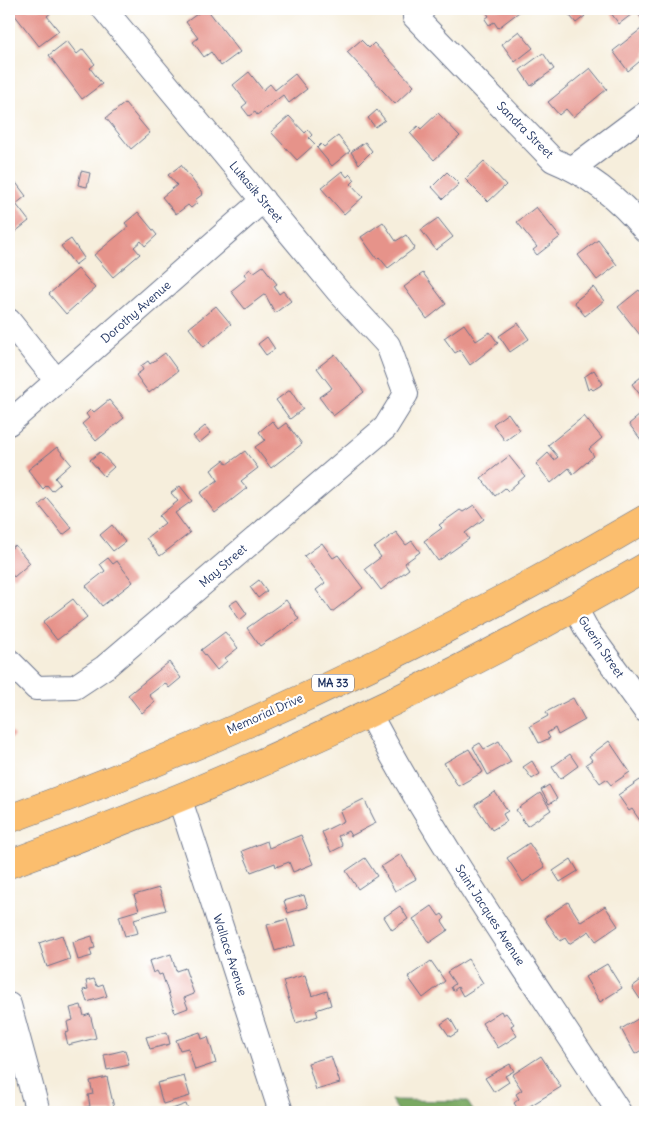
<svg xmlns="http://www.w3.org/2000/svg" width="654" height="1121" viewBox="0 0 654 1121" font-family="Delius,sans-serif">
  <rect width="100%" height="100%" fill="#fff"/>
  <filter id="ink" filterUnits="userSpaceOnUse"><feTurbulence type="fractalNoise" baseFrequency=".02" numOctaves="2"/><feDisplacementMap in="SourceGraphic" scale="10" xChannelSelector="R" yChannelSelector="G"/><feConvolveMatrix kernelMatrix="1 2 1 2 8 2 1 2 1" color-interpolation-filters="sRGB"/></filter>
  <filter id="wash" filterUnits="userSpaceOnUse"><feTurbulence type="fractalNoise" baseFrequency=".0096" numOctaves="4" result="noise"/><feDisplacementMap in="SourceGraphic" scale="20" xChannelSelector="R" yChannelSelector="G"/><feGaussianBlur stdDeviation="1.12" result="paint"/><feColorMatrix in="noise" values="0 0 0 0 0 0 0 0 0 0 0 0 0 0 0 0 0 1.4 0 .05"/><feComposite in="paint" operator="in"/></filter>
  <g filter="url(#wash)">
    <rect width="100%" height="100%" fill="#f6eedc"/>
    <path fill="#7aa962" stroke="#4a6c60" d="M391 1100 467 1101 474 1112H399Z"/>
    <g id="blocks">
      <path fill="#e6938a" d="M10 9H50L52 12 47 16 59 31 39 46Z
        M204 9H207L240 52 221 66 211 52 204 57 193 42 198 38 186 22Z
        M484 9H523L498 28 494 22 489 25 485 19 489 16Z
        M567 9H579L585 16 576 23 565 10Z
        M608 9H645V23L636 11 619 24Z
        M645 26V57L628 71 613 51Z
        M519 31 533 48 515 62 502 44Z
        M361 40 369 48 374 43 414 86 395 104 347 52Z
        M67 41 77 54 83 49 95 64 90 68 102 84 82 99 49 55Z
        M543 53 554 69 531 86 520 70Z
        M590 68 607 89 573 117 566 109 559 115 548 102Z
        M249 72 263 90 270 84 275 90 295 74 307 89 289 103 283 95 257 115 255 112 249 116 242 107 247 103 233 85Z
        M125 103 150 133 131 149 106 118Z
        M377 110 385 120 375 127 368 118Z
        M438 113 460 136 434 160 410 133 418 126 421 129Z
        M289 116 305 133 308 130 312 135 309 138 315 144 297 160 271 132Z
        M338 136 350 151 332 166 317 148 321 144 324 147Z
        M365 142 372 151 359 164 351 152Z
        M484 161 506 185 488 202 465 179Z
        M181 165 203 194 195 200 197 203 191 208 188 205 176 214 162 197 177 185 168 175Z
        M81 171 90 173 87 187 78 185Z
        M342 171 347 177 350 174 355 180 351 184 363 197 344 214 321 188Z
        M447 172 459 184 443 199 432 187Z
        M14 180 26 196 16 204 29 221 15 232 9 224V184Z
        M536 207 560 237 537 255 533 250 537 247 517 222Z
        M138 212 157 235 145 246 141 241 134 247 140 254 113 277 94 255 128 227 125 223Z
        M438 218 453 237 436 250 421 230Z
        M383 222 396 241 406 235 415 248 388 268 379 257 377 259 361 237Z
        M71 239 84 258 75 265 61 246Z
        M598 240 617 265 597 280 578 255Z
        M263 266 277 284 274 286 279 294 283 291 291 301 275 313 265 294 245 309 231 291 247 278 244 274 250 269 253 273Z
        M78 269 95 288 66 314 49 294Z
        M423 273 446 304 427 319 404 287Z
        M593 287 604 301 585 316 574 302Z
        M639 290 645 298V330L640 335 618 307Z
        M216 306 231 324 204 347 189 328Z
        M518 323 529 339 510 352 499 336Z
        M464 324 476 341 490 332 498 343 470 365 460 350 455 353 444 338Z
        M267 337 275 349 266 355 258 344Z
        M165 353 178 371 149 393 136 375 143 370 141 366 148 361 150 364Z
        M335 354 364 392 333 416 319 397 332 388 317 368Z
        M594 370 603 384 593 390 591 388 588 390 584 377Z
        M645 374V393L641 396 632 384Z
        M290 390 303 409 290 419 276 400Z
        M109 400 124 418 96 441 82 424 89 418 86 414 91 409 94 412Z
        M645 411V445L629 424Z
        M508 413 520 430 505 441 493 424Z
        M584 416 602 438 589 449 594 456 573 474 569 468 551 483 536 464 548 453 554 460 558 457 548 445Z
        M272 421 278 429 286 423 302 444 271 468 255 447 265 440 259 432Z
        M205 426 211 433 199 443 193 436Z
        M57 447 71 464 55 478 60 484 52 491 47 485 43 489 28 470Z
        M245 451 258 468 241 481 247 488 215 513 200 493 218 480 211 470 224 460 227 464Z
        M100 452 114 467 104 476 90 460Z
        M509 456 525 476 508 491 505 488 495 496 481 478Z
        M180 486 192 501 175 513 190 533 160 556 146 538 165 523 159 516 178 501 171 493Z
        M47 498 72 528 63 535 39 505Z
        M474 505 484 519 465 533 469 539 438 561 424 541 442 528 439 525 460 510 463 512Z
        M112 525 125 542 113 551 100 535Z
        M396 532 406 545 412 541 420 552 405 563 409 569 381 590 365 569 381 557 374 548Z
        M322 543 333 558 338 555 363 588 332 612 316 590 325 583 304 556Z
        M15 545 30 563 14 577 9 571V550Z
        M108 558 113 564 117 561 133 582 102 606 86 586 105 571 100 564Z
        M259 580 267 591 258 598 250 587Z
        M73 599 87 617 57 640 43 622Z
        M237 600 247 614 240 620 229 605Z
        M286 600 299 619 260 646 247 628Z
        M225 632 238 648 225 658 227 661 217 670 201 650Z
        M169 662 181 678 169 688 165 683 149 695 155 702 142 713 128 695Z
        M573 698 585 720 558 735 555 728 547 733 550 738 539 743 530 726 548 716 546 712Z
        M9 728 14 736 9 740Z
        M499 741 511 762 488 775 473 747 480 743 484 749Z
        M609 741 630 772 611 785 606 779 600 783 586 764 592 760 589 756Z
        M469 749 483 772 458 786 444 763Z
        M570 754 578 766 560 779 552 767Z
        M532 761 540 774 532 779 523 767Z
        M640 780 645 787V828L632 809 629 811 618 795Z
        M549 785 557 799 549 804 541 790Z
        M495 792 508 811 503 814 507 821 492 830 475 805Z
        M540 793 551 810 527 826 516 810Z
        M364 799 376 823 351 836 348 831 338 836 343 846 331 852 322 832 344 821 340 811Z
        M301 835 313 864 293 872 289 862 276 867 275 863 251 872 242 851 267 841 269 848Z
        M529 843 545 867 523 882 507 858Z
        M401 854 416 879 395 891 381 867Z
        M365 858 377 876 358 889 346 871Z
        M571 859 578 871 560 882 553 871Z
        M159 888 166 910 134 919 138 933 125 936 119 916 139 910 134 895Z
        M304 895 308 907 288 913 284 901Z
        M568 902 581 922 605 906 618 926 596 941 589 931 569 944 565 938 560 941 544 918Z
        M400 906 408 919 392 930 384 917Z
        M432 906 439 916 442 914 445 918 442 921 448 930 429 943 413 919Z
        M287 919 295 945 275 951 267 925Z
        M62 935 70 959 47 967 39 943Z
        M92 936 95 948 90 949 92 956 78 960 73 942Z
        M171 954 176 971 185 968 194 994 184 998 188 1008 175 1013 162 974 159 975 157 971 153 973 149 961Z
        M468 959 483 983 463 996 458 987 453 991 451 987 455 984 447 972Z
        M431 961 445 981 423 998 408 977Z
        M607 964 622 988 600 1002 585 977Z
        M305 975 312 996 327 991 331 1005 316 1010 318 1016 296 1023 283 981Z
        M645 977V995L640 999 632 987Z
        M94 979 97 986 103 984 107 996 87 1002 83 990 88 989 86 981Z
        M81 1005 84 1016 90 1014 96 1038 68 1045 65 1033 69 1032 67 1022 73 1020 70 1008Z
        M501 1011 503 1015 506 1013 514 1024 511 1026 517 1036 498 1048 482 1023Z
        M641 1017 645 1024V1048L635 1054 621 1029Z
        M450 1018 458 1032 450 1037 441 1024Z
        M167 1032 170 1044 150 1049 146 1037Z
        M200 1032 202 1039 208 1037 216 1063 195 1070 188 1048 180 1050 176 1040Z
        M125 1050 129 1065 107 1070 104 1055Z
        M331 1056 340 1083 316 1090 308 1063Z
        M541 1056 561 1087 520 1112 514 1103 519 1099 516 1094 522 1090 512 1075Z
        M510 1064 514 1071 505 1076 509 1082 494 1092 485 1078Z
        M184 1076 190 1096 163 1104 157 1083Z
        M107 1077 115 1112H88L86 1107 90 1106 88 1095 93 1094 90 1081Z
        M186 1104 189 1112H164Z"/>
    </g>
  </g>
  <g filter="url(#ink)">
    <use href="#blocks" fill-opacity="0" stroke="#68728a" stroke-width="1"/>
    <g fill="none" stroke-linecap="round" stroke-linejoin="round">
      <defs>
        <path id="minor" d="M423 9 415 17 553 160C590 175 619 199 645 230
          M573 168 645 114
          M9 321 56 380
          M9 423 263 200
          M575 608 587 630 645 710
          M9 661 36 688 75 687 105 667 385 428 406 394 388 345 338 291 104 9
          M369 713C442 852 534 980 619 1112
          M179 797 281 1112
          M9 1005 38 1112"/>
        <path id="major" d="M9 819C229 739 444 638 645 519
          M9 864C227 785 445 684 645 567"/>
      </defs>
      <use href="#minor" stroke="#68728a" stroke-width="26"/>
      <use href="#major" stroke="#68728a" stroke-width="29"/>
      <use href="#minor" stroke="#fff" stroke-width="24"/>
      <use href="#major" stroke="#fbbe6e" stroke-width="28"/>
    </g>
  </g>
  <g text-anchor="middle" stroke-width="4.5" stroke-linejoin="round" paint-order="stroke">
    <rect fill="#fff" stroke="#5f6d8e" stroke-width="1" x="312" y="674.5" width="42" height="17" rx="4"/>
    <g font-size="11" font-weight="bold" fill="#1b2f5e">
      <text x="333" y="687">MA 33</text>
    </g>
    <g font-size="12" fill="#1b2f5e" stroke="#fff">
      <text transform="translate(525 130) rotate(45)" y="4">Sandra Street</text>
      <text transform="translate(256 192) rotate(50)" y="4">Lukasik Street</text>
      <text transform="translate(136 312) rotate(-41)" y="4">Dorothy Avenue</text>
      <text transform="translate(223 566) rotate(-41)" y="4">May Street</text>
      <text transform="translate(601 647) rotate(56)" y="4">Guerin Street</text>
      <text transform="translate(265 714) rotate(-24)" y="4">Memorial Drive</text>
      <text transform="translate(490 915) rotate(57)" y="4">Saint Jacques Avenue</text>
      <text transform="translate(230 955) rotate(72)" y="4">Wallace Avenue</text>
    </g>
  </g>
  <rect width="654" height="1121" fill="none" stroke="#fff" stroke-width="30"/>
</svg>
